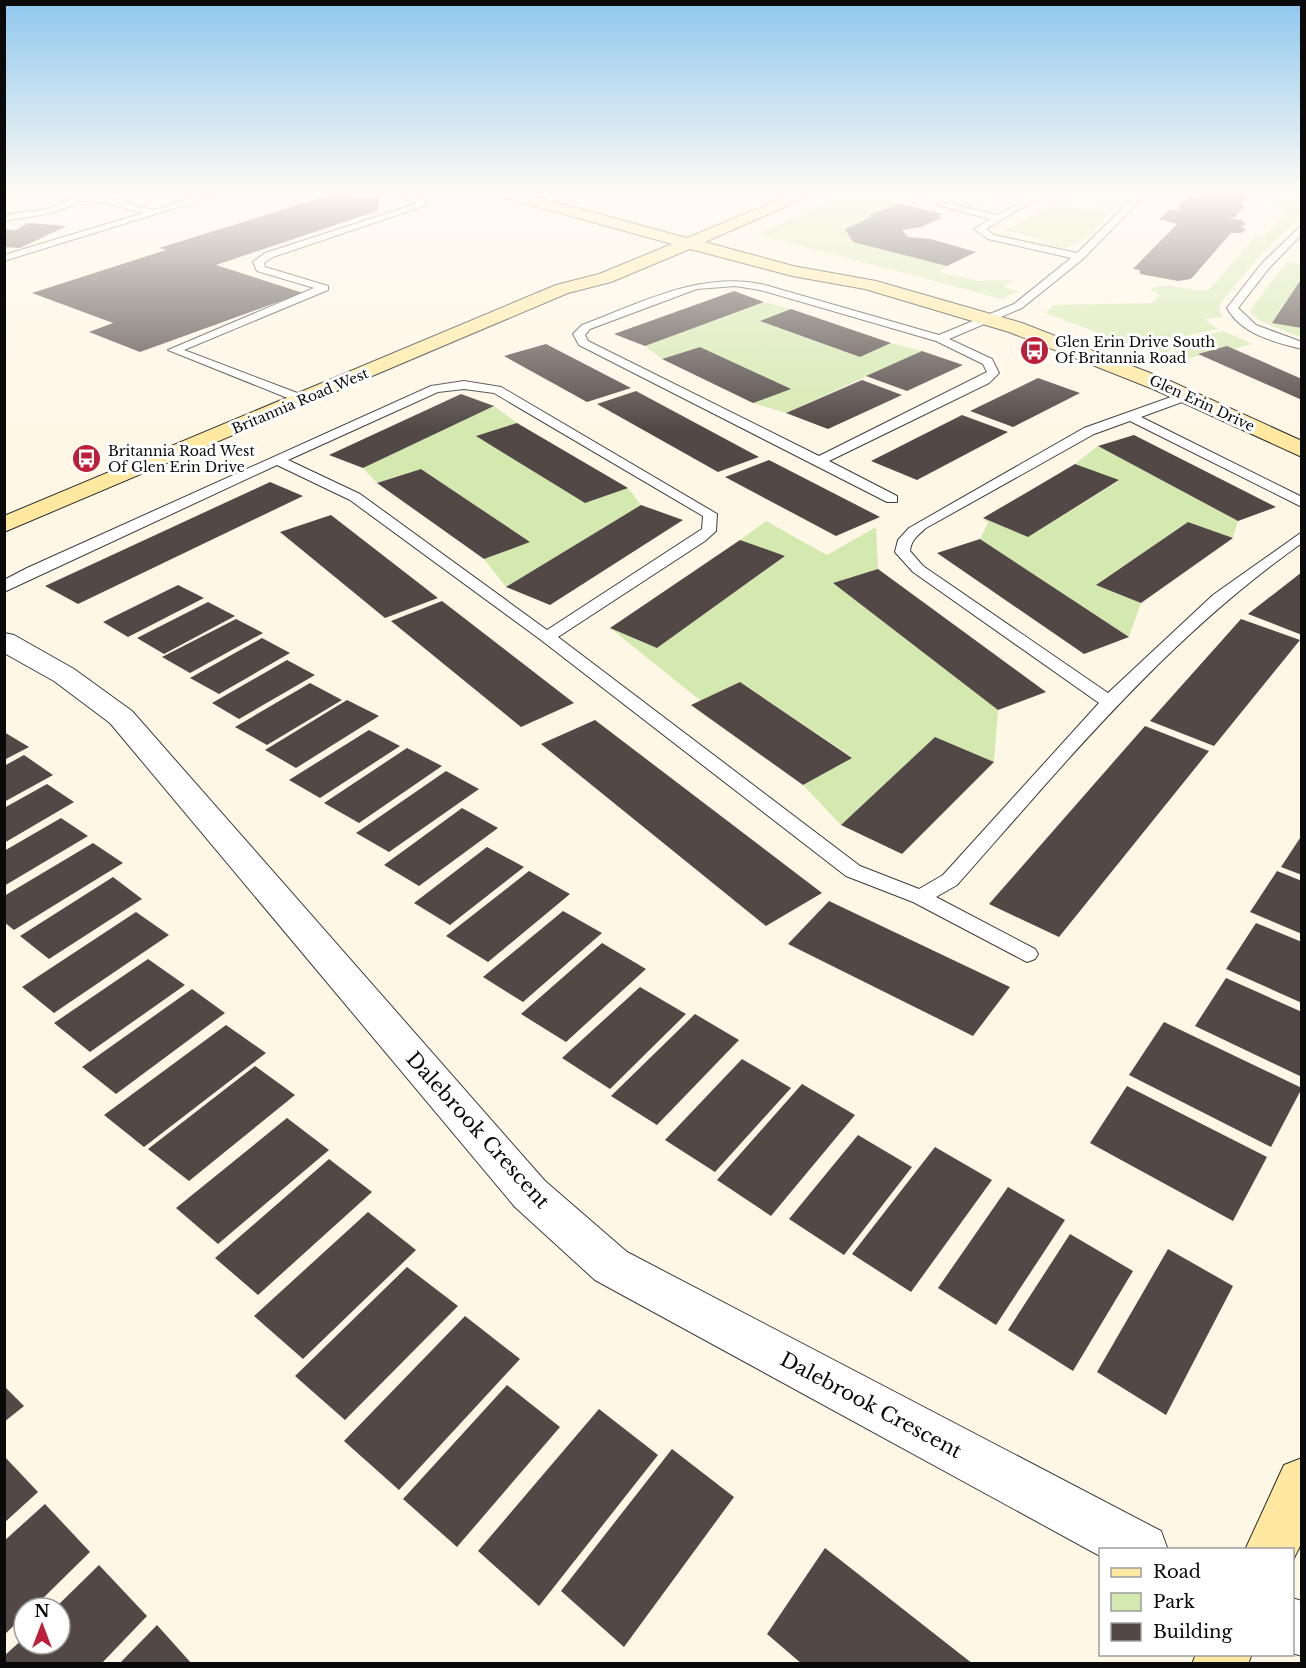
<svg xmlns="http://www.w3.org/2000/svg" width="1306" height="1668" viewBox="0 0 1306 1668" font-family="'Libre Baskerville',serif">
  <rect width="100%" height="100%" fill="#fff7e6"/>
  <path fill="#d4e9b0" d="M846 195H988L997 197 975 208 919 195 870 215 874 216 845 229 853 242 947 266 939 272 978 281 1014 280 1003 287 1018 291 1002 299 764 236 762 232Z
    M1071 195H1127L1114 210 1098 207 1090 200 1077 203 1061 201Z
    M1274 195H1301V199L1296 202 1301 204V217L1262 253 1222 301 1219 309 1223 317 1204 319 1218 329 1181 337 1164 357 1045 313 1054 305 1153 303 1159 294 1150 290C1167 278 1190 294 1209 290L1256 236 1264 237 1287 210 1265 206Z
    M1058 202 1083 209 1112 211C1090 233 1074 258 1039 243L1045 240 1009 231 999 234Z
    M1287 262 1301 264V335L1297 336 1261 321 1250 313 1252 307Z
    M764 302 791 309 761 322 860 357 891 343 922 351 786 413 753 403 790 389 700 347 662 359 645 346Z
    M1223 331 1253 344 1233 349 1227 346 1177 363 1168 359 1187 339Z
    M494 406 517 423 477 436 585 503 628 488 641 505 506 587 484 559 529 542 421 469 377 483 363 468Z
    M1098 446 1238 521 1233 538 1188 522 1097 584 1141 603 1129 637 980 539 988 523 983 518 1028 537 1119 481 1075 464Z
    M766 521 827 555 876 527 878 569 833 583 998 710 994 762 935 737 841 825 803 785 852 757 740 682 701 701 610 628 657 648 784 557 740 540Z"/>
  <path fill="#524946" d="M330 195 380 197 377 211 216 265 303 293 140 352 89 332 113 323 32 293 166 250 159 248Z
    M1249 195 1240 205H1245L1235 217 1228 218 1243 220 1242 222 1246 223 1241 228 1246 229 1242 233H1231L1191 279 1178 281 1140 274V270L1133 269 1177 224 1159 219 1169 210 1179 209 1181 208 1177 207 1188 196Z
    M900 204 943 214 937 216 943 217 921 227 902 230 908 237 931 239 976 252 947 266 853 242 845 229 874 216 869 215Z
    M28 223 67 226 20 248 4 247V229L16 230Z
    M1302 278V328L1272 323Z
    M734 291 764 302 645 346 614 334Z
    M791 309 891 343 860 357 760 321Z
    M546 344 631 388 587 402 504 356Z
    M1227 346 1302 379V400L1198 354Z
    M700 347 791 389 753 403 662 359Z
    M922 351 963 365 907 391 866 376Z
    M1038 378 1080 393 1013 427 970 411Z
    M862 380 902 395 828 429 786 413Z
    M636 391 759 457 718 472 597 404Z
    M461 394 494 406 363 468 329 455Z
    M962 415 1008 432 917 480 871 461Z
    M517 423 628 488 585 503 476 436Z
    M1134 435 1276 507 1238 521 1098 446Z
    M769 460 880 517 836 536 725 477Z
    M1075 464 1119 480 1028 537 983 518Z
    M421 469 530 542 484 559 377 483Z
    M270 482 303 496 78 604 45 586Z
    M641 505 683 520 550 605 506 587Z
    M331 515 438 598 385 618 280 532Z
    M1188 522 1233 538 1141 603 1096 585Z
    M980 539 1129 637 1084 654 937 553Z
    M740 540 785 556 657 648 610 628Z
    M878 569 1046 692 998 710 833 583Z
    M1302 572V635L1248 614Z
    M178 585 204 598 128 637 103 622Z
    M442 601 574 703 521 727 391 621Z
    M208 602 235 616 164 654 137 638Z
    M236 619 263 633 190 673 162 657Z
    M1241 619 1300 640 1214 746 1150 721Z
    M262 638 290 653 219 694 190 678Z
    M287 660 315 675 239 719 212 703Z
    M740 682 852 758 803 785 691 705Z
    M310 683 342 700 267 745 235 727Z
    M347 700 379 716 296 768 265 750Z
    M595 720 822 893 766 926 541 744Z
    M1145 726 1209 751 1059 937 989 904Z
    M369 730 400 746 320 798 289 780Z
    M4 732 29 747 4 760Z
    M935 737 994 762 902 854 841 825Z
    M407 748 442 766 359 823 324 803Z
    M24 755 53 775 4 802V766Z
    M446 771 479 789 389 852 356 833Z
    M47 784 74 802 4 843V808Z
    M462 808 498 828 419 886 384 865Z
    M61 818 88 836 4 886V851Z
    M1302 835V875L1281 867Z
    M93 843 123 863 14 930 4 922V896Z
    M487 847 524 867 450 925 414 903Z
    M529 871 570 894 488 962 446 936Z
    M1277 871 1302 881V934L1250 912Z
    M113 877 142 899 49 959 20 936Z
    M829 901 1010 987 973 1036 788 944Z
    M563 911 602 933 523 1002 483 977Z
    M136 912 169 935 54 1013 22 987Z
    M1256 923 1302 942V1003L1226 969Z
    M602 943 646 969 566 1042 521 1014Z
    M148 959 185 985 90 1052 54 1023Z
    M1226 978 1302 1012V1077L1195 1026Z
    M640 987 686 1014 610 1089 562 1058Z
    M192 989 225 1013 116 1094 82 1067Z
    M695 1014 739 1040 657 1125 611 1096Z
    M1164 1022 1302 1088 1271 1147 1129 1075Z
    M226 1025 266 1053 144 1147 104 1115Z
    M742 1059 791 1088 715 1172 665 1140Z
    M255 1066 295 1095 189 1181 148 1149Z
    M802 1084 855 1115 771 1216 717 1180Z
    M1127 1086 1267 1157 1233 1221 1090 1143Z
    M287 1118 329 1150 218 1244 176 1208Z
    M858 1135 912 1167 844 1255 789 1219Z
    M935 1147 992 1180 911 1292 852 1254Z
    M329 1159 372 1192 258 1295 215 1258Z
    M1008 1187 1065 1220 996 1325 938 1288Z
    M368 1212 416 1250 303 1359 254 1316Z
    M1070 1234 1133 1271 1073 1371 1008 1330Z
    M1168 1249 1233 1286 1166 1415 1097 1372Z
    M407 1267 458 1306 345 1420 295 1376Z
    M465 1316 520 1359 399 1490 344 1441Z
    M507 1385 560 1427 457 1547 403 1499Z
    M4 1386 24 1406 4 1422Z
    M599 1409 658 1455 539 1606 478 1551Z
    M672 1449 734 1497 624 1647 561 1591Z
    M4 1456 38 1492 4 1523Z
    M45 1504 90 1552 33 1608H24V1616L4 1635V1541Z
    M825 1548 973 1664H802L767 1634Z
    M99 1565 147 1616 101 1664H4V1656L24 1638V1644H60V1608H55Z
    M157 1625 192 1664H119Z"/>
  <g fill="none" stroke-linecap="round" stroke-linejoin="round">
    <defs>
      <path id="lane" d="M81 195 105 197 153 210 203 195H217L4 261V255L143 213 105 203 82 201 52 213 4 221V215L47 209Z
        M399 195H411L430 204 273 257 264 263 265 267 328 286V290L184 350 308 397V403H300L168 350 314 288 257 271 253 262 265 253 416 204Z
        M1033 195H1044L986 229 994 235 1077 253 1136 195H1145L1083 259 1022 308 949 339 992 359 999 373 989 383 829 461 897 496V502H887L579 345 573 334 582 325C641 303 701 270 765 285L939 335 1014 304 1071 258 988 239 974 229 990 219 937 205 942 202 998 215ZM735 286 760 290 936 341 983 364 987 372 819 456 588 341 585 335 590 329 697 289Z
        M1302 225V234L1270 267 1238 308 1256 325 1302 342V349C1274 342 1241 334 1227 308L1262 263Z
        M464 381 501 387 717 514 716 531 705 541 558 637 860 866 919 889 943 875 1099 703 913 572 895 552 898 540 909 528 1084 428 1185 392H1193V398L1141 417 1302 497V507L1130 421 1094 434 926 528C918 535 911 540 910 551L923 566 1108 693 1213 595 1302 532V543C1166 639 1066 762 957 885L936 897 1035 949 1038 954 1035 959 1027 962 913 902 846 876 541 640 350 500 277 465 4 592V580L27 568 431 386ZM464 389 494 393 703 516 702 529 547 630 360 494 288 460 438 392Z"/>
      <path id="street" d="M4 633 14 635 74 669 132 711 545 1181 627 1252 1161 1531 1168 1550H1100V1556L595 1280 515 1207 110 723 54 681 4 653Z
        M1292 1598 1302 1601V1656L1292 1653Z"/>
      <path id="secondary" d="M502 195H528L687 238 790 195H812L705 242 793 266 876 281 1022 323 1168 380 1302 441V457L1153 389 1009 332 865 289 792 276 690 249 611 282 568 293 4 532V516L556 285 599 274 672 244 505 198Z
        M1302 1458V1542L1292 1562V1550H1245L1284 1465Z
        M1196 1654H1252L1248 1664H1192Z"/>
    </defs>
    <use href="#lane" stroke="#3d3d3d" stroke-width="2"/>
    <use href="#street" stroke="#3d3d3d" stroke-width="2"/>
    <use href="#secondary" stroke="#2c2c2c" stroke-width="2"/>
    <use href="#lane" fill="#fff" fill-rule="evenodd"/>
    <use href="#street" fill="#fff" fill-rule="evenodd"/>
    <use href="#secondary" fill="#ffe9a1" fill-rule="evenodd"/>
  </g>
  <linearGradient id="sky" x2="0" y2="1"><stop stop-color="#8fc7ee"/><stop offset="0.45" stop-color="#fffbf4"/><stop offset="1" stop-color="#fffbf4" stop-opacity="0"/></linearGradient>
  <rect width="1306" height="429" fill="url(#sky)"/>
  <defs>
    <symbol id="bus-disc" viewBox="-11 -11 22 22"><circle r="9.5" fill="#bc1f39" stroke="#fff"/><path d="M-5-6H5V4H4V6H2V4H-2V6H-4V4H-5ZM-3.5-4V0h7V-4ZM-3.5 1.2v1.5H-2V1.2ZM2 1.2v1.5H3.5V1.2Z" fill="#fff"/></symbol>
  </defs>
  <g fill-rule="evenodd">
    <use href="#bus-disc" x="1018" y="334" width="33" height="33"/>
    <use href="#bus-disc" x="70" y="442" width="33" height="33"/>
  </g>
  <g text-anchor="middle" stroke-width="6" stroke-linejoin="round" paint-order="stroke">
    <g font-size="14" fill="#0a0a0a" stroke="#fff" text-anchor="start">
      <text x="1055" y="347">Glen Erin Drive South<tspan x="1055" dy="16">Of Britannia Road</tspan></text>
      <text x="108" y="456">Britannia Road West<tspan x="108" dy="16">Of Glen Erin Drive</tspan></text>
    </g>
    <g font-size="14" fill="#0a0a0a" stroke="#fff">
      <text transform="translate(300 401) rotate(-23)" y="5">Britannia Road West</text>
      <text transform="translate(1202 403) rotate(25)" y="5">Glen Erin Drive</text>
    </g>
    <g font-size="20" fill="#0a0a0a" stroke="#fff">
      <text transform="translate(478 1130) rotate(48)" y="7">Dalebrook Crescent</text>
      <text transform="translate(871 1405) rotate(28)" y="7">Dalebrook Crescent</text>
    </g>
  </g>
  <rect width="1306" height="1668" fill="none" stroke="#0a0a0a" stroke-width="12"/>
  <rect x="1099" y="1548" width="195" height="108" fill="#ffffff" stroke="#9d9d9d" stroke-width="1.5"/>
  <rect x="1111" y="1568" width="30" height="9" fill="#ffe9a1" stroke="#9d9d9d" stroke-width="1.5"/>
  <text x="1153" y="1578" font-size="18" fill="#0a0a0a">Road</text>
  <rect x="1111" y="1593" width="30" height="18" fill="#d4e9b0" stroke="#9d9d9d" stroke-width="1.5"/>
  <text x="1153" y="1608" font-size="18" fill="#0a0a0a">Park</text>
  <rect x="1111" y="1623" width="30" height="18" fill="#524946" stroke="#9d9d9d" stroke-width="1.5"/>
  <text x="1153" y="1638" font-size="18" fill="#0a0a0a">Building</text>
  <g transform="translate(42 1626)"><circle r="28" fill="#ffffff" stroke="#9d9d9d" stroke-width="1.5"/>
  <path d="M0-4.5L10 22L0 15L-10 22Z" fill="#bc1f39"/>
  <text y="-9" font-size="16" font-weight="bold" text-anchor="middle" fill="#0a0a0a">N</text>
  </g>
</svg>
